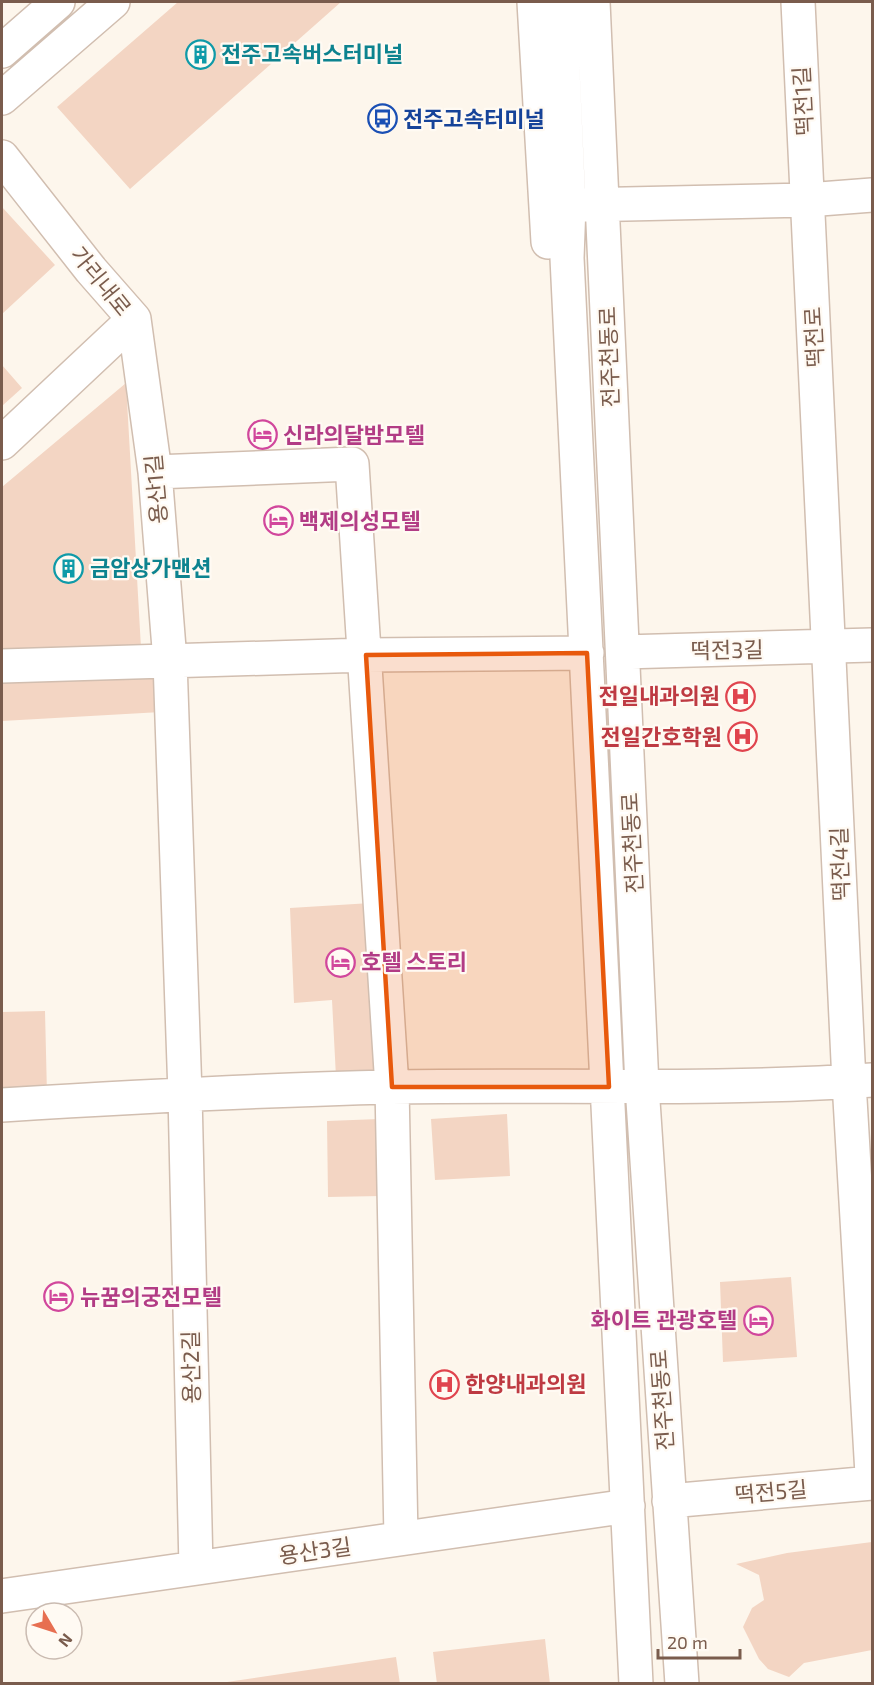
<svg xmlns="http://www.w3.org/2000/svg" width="874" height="1685" viewBox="0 0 874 1685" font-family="'Exo 2','Noto Sans KR',sans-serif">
  <rect width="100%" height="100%" fill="#fdf6ec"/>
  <path fill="#f3d5c3" d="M178 2H341L130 189 57 107Z
    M2 207 55 265 2 314Z
    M2 365 22 388 2 406Z
    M126 383 141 648 2 653V487Z
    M151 675 160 682 161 712 2 721V682Z
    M371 903 379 1074 336 1077 332 1000 294 1003 290 908Z
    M45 1011 47 1094 2 1095V1012Z
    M507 1114 510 1176 435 1180 431 1119Z
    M379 1119 381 1196 328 1197 327 1121Z
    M791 1277 797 1357 723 1362 720 1282Z
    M872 1542V1650L804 1663 789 1677 768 1669 759 1659 743 1627 752 1608 764 1600 759 1575 736 1564 787 1553Z
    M545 1639 550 1684H437L433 1652Z
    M396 1657 400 1684H227V1682Z"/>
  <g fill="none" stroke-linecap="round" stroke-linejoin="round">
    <defs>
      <path id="minor" d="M534 2 548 242
        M560 2 569 205 567 258 636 1684
        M593 2 642 1086 682 1684
        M798 2 849 1082 872 1474
        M2 51 58 2
        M2 98 113 2
        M2 157 91 270 134 319 2 443
        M580 205 807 200 872 195
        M134 319 155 472 170 661 185 1094 196 1568
        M155 472 352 464 392 1087 401 1538
        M623 652 872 645
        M2 666 366 655 587 653
        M2 1105C131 1097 261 1090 391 1087 552 1084 713 1091 872 1080
        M669 1501 872 1483
        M2 1596 628 1506"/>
    </defs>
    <use href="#minor" stroke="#d1beb0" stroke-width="36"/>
    <use href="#minor" stroke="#fff" stroke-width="33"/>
  </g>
  <path fill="#e8590c" fill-opacity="0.2" stroke="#e8590c" stroke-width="4.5" stroke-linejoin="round" d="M587 653 609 1087H392L366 655Z"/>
  <defs>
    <symbol id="building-ring" viewBox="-11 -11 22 22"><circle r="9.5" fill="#fffaf3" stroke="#0f9aa8" stroke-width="1.5"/><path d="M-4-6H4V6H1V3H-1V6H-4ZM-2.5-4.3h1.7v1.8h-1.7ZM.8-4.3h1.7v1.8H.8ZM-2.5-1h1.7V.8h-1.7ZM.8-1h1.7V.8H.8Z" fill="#0f9aa8"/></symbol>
    <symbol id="bus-ring" viewBox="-11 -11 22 22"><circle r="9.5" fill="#fffaf3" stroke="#1a4fb4" stroke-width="1.5"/><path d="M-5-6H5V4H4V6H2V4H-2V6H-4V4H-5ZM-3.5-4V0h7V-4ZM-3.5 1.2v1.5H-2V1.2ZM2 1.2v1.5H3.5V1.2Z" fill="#1a4fb4"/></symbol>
    <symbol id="hotel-ring" viewBox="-11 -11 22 22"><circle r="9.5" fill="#fffaf3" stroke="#d1479c" stroke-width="1.5"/><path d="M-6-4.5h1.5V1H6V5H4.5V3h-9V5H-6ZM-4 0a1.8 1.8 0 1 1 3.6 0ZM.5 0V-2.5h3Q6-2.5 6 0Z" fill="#d1479c"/></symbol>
    <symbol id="hospital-ring" viewBox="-11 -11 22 22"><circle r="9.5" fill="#fffaf3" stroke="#e0444e" stroke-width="1.5"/><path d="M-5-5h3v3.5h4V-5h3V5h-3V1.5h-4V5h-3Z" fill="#e0444e"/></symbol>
  </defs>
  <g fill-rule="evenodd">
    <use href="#building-ring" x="184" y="38" width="33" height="33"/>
    <use href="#bus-ring" x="366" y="102" width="33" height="33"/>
    <use href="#hotel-ring" x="246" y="418" width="33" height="33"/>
    <use href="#hotel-ring" x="262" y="504" width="33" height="33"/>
    <use href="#building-ring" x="52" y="552" width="33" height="33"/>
    <use href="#hospital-ring" x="724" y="680" width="33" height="33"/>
    <use href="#hospital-ring" x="726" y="720" width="33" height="33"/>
    <use href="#hotel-ring" x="324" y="946" width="33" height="33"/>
    <use href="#hotel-ring" x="42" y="1280" width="33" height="33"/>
    <use href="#hotel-ring" x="742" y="1304" width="33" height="33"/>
    <use href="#hospital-ring" x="428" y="1368" width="33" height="33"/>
  </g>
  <g text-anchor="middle" stroke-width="4.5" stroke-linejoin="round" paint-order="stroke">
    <g font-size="22" font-weight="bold" fill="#0d838f" stroke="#fffaf3" text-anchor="start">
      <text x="221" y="62">전주고속버스터미널</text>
      <text x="90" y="576">금암상가맨션</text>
    </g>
    <g font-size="22" fill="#7a5c4d" stroke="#fffaf3">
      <text transform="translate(803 101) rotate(-93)" y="8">떡전1길</text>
      <text transform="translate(101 281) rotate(51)" y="8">가리내로</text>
      <text transform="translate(814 337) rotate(-93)" y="8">떡전로</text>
      <text transform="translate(609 357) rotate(-92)" y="8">전주천동로</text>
      <text transform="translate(156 489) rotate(-95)" y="8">용산1길</text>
      <text transform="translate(727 650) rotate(-1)" y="8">떡전3길</text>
      <text transform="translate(632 843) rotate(-93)" y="8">전주천동로</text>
      <text transform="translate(840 864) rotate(-92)" y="8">떡전4길</text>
      <text transform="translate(191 1367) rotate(-91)" y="8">용산2길</text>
      <text transform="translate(662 1400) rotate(-94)" y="8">전주천동로</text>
      <text transform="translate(771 1492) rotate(-5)" y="8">떡전5길</text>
      <text transform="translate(315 1551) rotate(-8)" y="8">용산3길</text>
    </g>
    <g font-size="22" font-weight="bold" fill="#164399" stroke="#fffaf3" text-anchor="start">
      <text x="403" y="127">전주고속터미널</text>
    </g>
    <g font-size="22" font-weight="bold" fill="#b23c85" stroke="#fffaf3" text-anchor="start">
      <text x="283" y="443">신라의달밤모텔</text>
      <text x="299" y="529">백제의성모텔</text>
      <text x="361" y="970">호텔 스토리</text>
      <text x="80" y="1305">뉴꿈의궁전모텔</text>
      <text x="737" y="1328" text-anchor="end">화이트 관광호텔</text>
    </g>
    <g font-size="22" font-weight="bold" fill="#be3a42" stroke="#fffaf3" text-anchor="end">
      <text x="720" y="704">전일내과의원</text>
      <text x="722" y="745">전일간호학원</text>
      <text x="465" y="1392" text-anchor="start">한양내과의원</text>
    </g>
  </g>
  <rect width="874" height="1685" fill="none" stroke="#7a5c4d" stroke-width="6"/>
  <g transform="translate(54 1631) rotate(129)"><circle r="28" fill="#fffaf3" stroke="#cabbb1" stroke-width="1.5"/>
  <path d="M0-4.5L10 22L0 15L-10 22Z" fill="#e76f51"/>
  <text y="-9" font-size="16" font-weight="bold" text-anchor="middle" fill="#7a5c4d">N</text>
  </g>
  <path d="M658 1649v9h82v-9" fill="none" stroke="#7a5c4d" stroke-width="3"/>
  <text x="667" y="1649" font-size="18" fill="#7a5c4d" stroke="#fffaf3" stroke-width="4.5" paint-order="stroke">20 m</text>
</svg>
